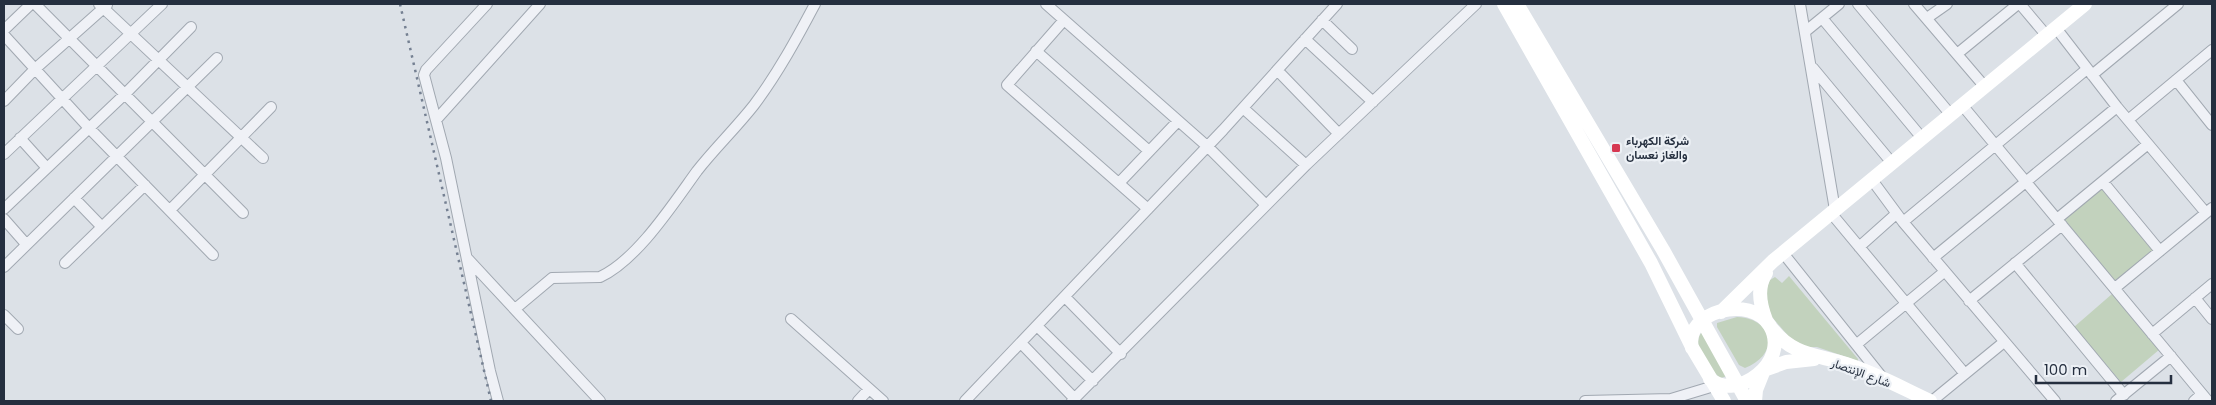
<svg xmlns="http://www.w3.org/2000/svg" width="2216" height="405" viewBox="0 0 2216 405" font-family="Poppins,Vazirmatn,sans-serif">
  <rect width="100%" height="100%" fill="#dce1e7"/>
  <path fill="#c2d2bd" d="M2102 187 2154 250 2115 281 2063 218Z
    M1789 276 1858 359V361L1817 347H1806L1790 338 1771 316 1765 292 1770 280 1775 277 1782 283Z
    M2112 294 2160 349 2121 382 2074 327Z
    M1737 317C1775 319 1780 354 1745 368L1739 365 1717 327V323Z
    M1701 333H1703L1727 376 1721 378C1709 371 1691 347 1701 333Z"/>
  <g fill="none" stroke-linecap="round" stroke-linejoin="round">
    <defs>
      <path id="street" d="M35 4 243 213
        M99 4 263 158
        M487 4 426 70 424 75 446 158 490 371 498 401
        M1046 4 1208 147 1266 205
        M1800 4 1835 210
        M1858 4 1951 115
        M1914 4 1985 87
        M2020 4 2047 36
        M1822 18 1922 138
        M1927 18 1947 4
        M1064 20 1007 85 1148 209
        M1322 20 1352 49
        M2056 28 2117 107 2206 213
        M4 30 31 4
        M1806 31 1839 4
        M4 35 89 128 213 255
        M1305 39 1373 102
        M1036 51 1149 151
        M1957 54 2018 4
        M1813 68 1892 163
        M1277 70 1339 134
        M2092 75 2178 4
        M2176 80 2212 125
        M4 101 35 69 107 5
        M1962 105 2208 401
        M1243 108 1306 165
        M436 120 540 4
        M2128 120 2212 50
        M20 138 47 168
        M4 154 162 4
        M1872 180 1903 222 2055 401
        M2103 182 2160 251
        M1119 183 1178 121
        M74 198 102 227
        M4 209 125 94 191 27
        M170 210 271 107
        M1831 213 1965 374
        M4 219 26 244
        M2057 219 2148 144
        M1903 222 2087 69
        M1859 247 1896 214
        M1783 253 1882 377
        M467 258 600 401
        M1933 258 2117 107
        M65 263 145 185
        M2015 263 2124 395
        M4 267 217 58
        M2115 288 2212 208
        M1065 297 1121 354
        M2195 298 2212 319
        M1969 301 2062 225
        M515 309 552 278 600 277C637 260 673 204 697 171 715 148 736 128 754 105 778 73 797 38 815 4
        M4 315 18 329
        M791 319 883 401
        M1037 326 1093 381
        M2152 334 2212 284
        M1021 343 1075 399
        M1857 344 1944 272
        M858 401 869 389
        M965 401 1223 130 1337 4
        M1072 401 1306 165 1476 4
        M1585 401 1671 399 1714 386
        M1932 401 2004 342
        M2116 401 2171 356
        M2194 401 2202 394"/>
    </defs>
    <use href="#street" stroke="#a1a8b1" stroke-width="12"/>
    <use href="#street" stroke="#eff1f6" stroke-width="10"/>
    <path stroke="#fff" stroke-width="14" d="M1504 4 1651 263 1693 349 1724 401
      M1517 4 1663 250 1747 401
      M1766 273C1756 288 1760 305 1766 320
      M1721 312 1773 261 2085 4
      M1772 329C1794 356 1815 354 1846 364 1875 373 1902 388 1930 401
      M1692 348C1683 312 1751 293 1770 326 1791 362 1736 402 1710 379
      M1755 401 1756 390 1764 370 1786 362 1814 359"/>
    <path stroke="#758092" stroke-width="2.5" stroke-dasharray="2.5 5" stroke-linecap="butt" d="M400 4 491 401"/>
  </g>
  <rect fill="#d63852" stroke="#ecf0f5" stroke-width="2" x="1611" y="143" width="10" height="10" rx="2.5"/>
  <g text-anchor="middle" stroke-width="4.5" stroke-linejoin="round" paint-order="stroke">
    <g font-size="12" font-weight="bold" fill="#252f3f" stroke="#ecf0f5" text-anchor="start">
      <text x="1626" y="145">شركة الكهرباء<tspan x="1626" dy="14">والغاز نعسان</tspan></text>
    </g>
    <g font-size="12" fill="#252f3f" stroke="#ecf0f5">
      <text transform="translate(1861 373) rotate(20)" y="4">شارع الإنتصار</text>
    </g>
  </g>
  <rect width="2216" height="405" fill="none" stroke="#252f3f" stroke-width="10"/>
  <path d="M2036 375v8h135v-8" fill="none" stroke="#252f3f" stroke-width="2.5"/>
  <text x="2044" y="375" font-size="15" fill="#252f3f" stroke="#ecf0f5" stroke-width="4" paint-order="stroke">100 m</text>
</svg>
